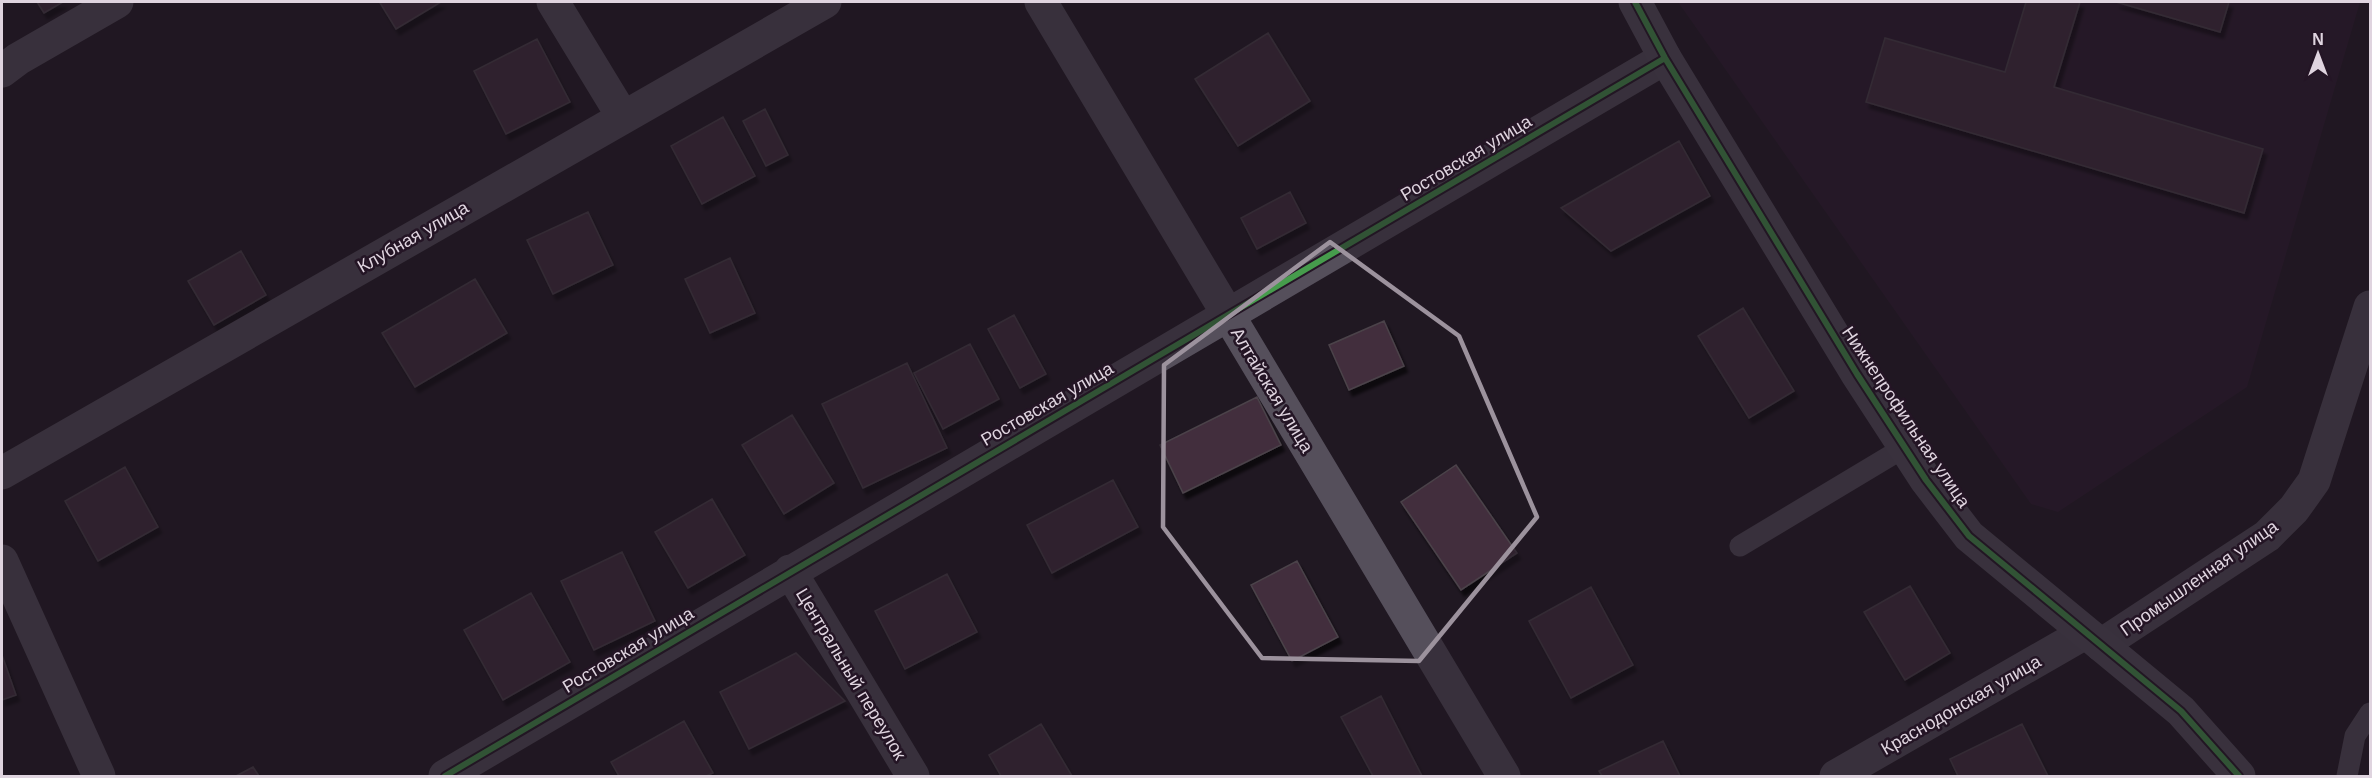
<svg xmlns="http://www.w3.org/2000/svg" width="2372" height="778" viewBox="0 0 2372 778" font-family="Arial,sans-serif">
  <defs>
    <filter id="shadow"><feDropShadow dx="3.5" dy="6" stdDeviation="1.5" flood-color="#0009"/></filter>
  </defs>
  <rect width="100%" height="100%" fill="#201822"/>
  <path fill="#2b1a2d" d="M1678 2H2360L2247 387 2058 512 2031 504Z"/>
  <path fill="#422f3d" stroke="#4b434a" stroke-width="1.5" filter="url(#shadow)" d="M37 2H63L44 13Z
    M383 2H441L396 29 380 3Z
    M2026 2H2080L2054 87 2263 149 2244 213 1866 102 1885 38 2005 72Z
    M2116 2H2229L2220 32Z
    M1268 33 1310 101 1238 146 1195 79Z
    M537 39 570 102 506 134 474 71Z
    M765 109 788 155 766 166 743 121Z
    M723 117 755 176 702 204 671 146Z
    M1679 141 1710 196 1611 251 1561 208Z
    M1290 192 1306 223 1257 249 1241 218Z
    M588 212 613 265 553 294 527 240Z
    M241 251 266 295 214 325 188 281Z
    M730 258 755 313 710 333 685 279Z
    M475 279 507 333 415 387 382 333Z
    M1743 308 1794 391 1749 418 1698 336Z
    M1014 315 1046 374 1020 388 988 329Z
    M1384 321 1404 366 1349 390 1329 345Z
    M970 344 999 399 943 429 914 373Z
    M907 363 947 448 863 488 822 404Z
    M1257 397 1281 445 1183 493 1160 445Z
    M792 415 834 483 784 514 742 445Z
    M1456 465 1517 553 1461 590 1401 502Z
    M125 467 158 527 98 561 65 501Z
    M1113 480 1138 527 1052 573 1027 525Z
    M712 499 745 555 688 588 655 532Z
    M622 552 655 621 594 650 561 581Z
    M1297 561 1338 637 1292 661 1251 585Z
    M947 574 977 632 905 669 875 611Z
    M1910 586 1950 653 1905 680 1864 612Z
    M1591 587 1633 665 1571 698 1529 621Z
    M531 593 570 662 503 700 464 630Z
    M796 653 845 701 749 749 720 692Z
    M2 655 16 695 2 700Z
    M1381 696 1422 776H1373L1341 717Z
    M684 721 713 773 706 776H619L611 762Z
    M1041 724 1072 776H1001L989 755Z
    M2022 724 2048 776H1958L1950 759Z
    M1663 741 1680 776H1602L1599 771Z
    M253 767 259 776H236Z"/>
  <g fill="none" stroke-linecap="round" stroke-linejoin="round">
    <path stroke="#554f5b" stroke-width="21" d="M1740 546 1905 447
      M2347 776 2355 736 2370 713"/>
    <path stroke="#554f5b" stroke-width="33" d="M553 2 623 117
      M1041 2 1504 776
      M2 71 18 59 117 2
      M2 473 825 2
      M2 561 99 776
      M790 571 913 776
      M2101 645 2267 536 2294 509 2314 481 2370 307
      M445 776C850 535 1259 298 1665 58
      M1836 776 2085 633"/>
    <path stroke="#57515e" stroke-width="33" d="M1635 2 1665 58 1857 374 1926 480 1969 536 2181 711 2239 776"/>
    <defs>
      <path id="cycleway" d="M1635 2 1665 58 1857 374 1926 480 1969 536 2181 711 2239 776
        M445 776C850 535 1259 298 1665 58"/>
    </defs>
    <use href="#cycleway" stroke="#241525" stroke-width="10"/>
    <use href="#cycleway" stroke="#469c4c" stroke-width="6"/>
  </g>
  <path d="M0 0H2372V778H0ZM1330 242 1459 336 1537 517 1419 661 1262 658 1163 527 1164 365Z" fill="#201822" fill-opacity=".55" fill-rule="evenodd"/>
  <path fill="none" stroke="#9c929d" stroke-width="4.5" stroke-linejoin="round" d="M1330 242 1459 336 1537 517 1419 661 1262 658 1163 527 1164 365Z"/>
  <g text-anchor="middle" stroke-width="5" stroke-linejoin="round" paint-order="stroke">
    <g font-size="18" fill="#dfd4df" stroke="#241525">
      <text transform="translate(1466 158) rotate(-31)" y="6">Ростовская улица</text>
      <text transform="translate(413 237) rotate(-30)" y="6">Клубная улица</text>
      <text transform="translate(1272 390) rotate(59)" y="6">Алтайская улица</text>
      <text transform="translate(1047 404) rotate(-30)" y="6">Ростовская улица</text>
      <text transform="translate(1906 417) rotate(56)" y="6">Нижнепрофильная улица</text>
      <text transform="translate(2199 578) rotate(-35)" y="6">Промышленная улица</text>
      <text transform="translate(628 650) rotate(-31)" y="6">Ростовская улица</text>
      <text transform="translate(851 674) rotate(59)" y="6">Центральный переулок</text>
      <text transform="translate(1961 705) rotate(-30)" y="6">Краснодонская улица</text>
    </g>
  </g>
  <rect width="2372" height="778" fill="none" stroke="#dfd4df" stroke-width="6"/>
  <g transform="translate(2318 54)" stroke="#241525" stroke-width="4.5" paint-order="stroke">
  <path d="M0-4.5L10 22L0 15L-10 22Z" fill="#dfd4df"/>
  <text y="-9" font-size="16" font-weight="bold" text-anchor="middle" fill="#dfd4df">N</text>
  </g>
</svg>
